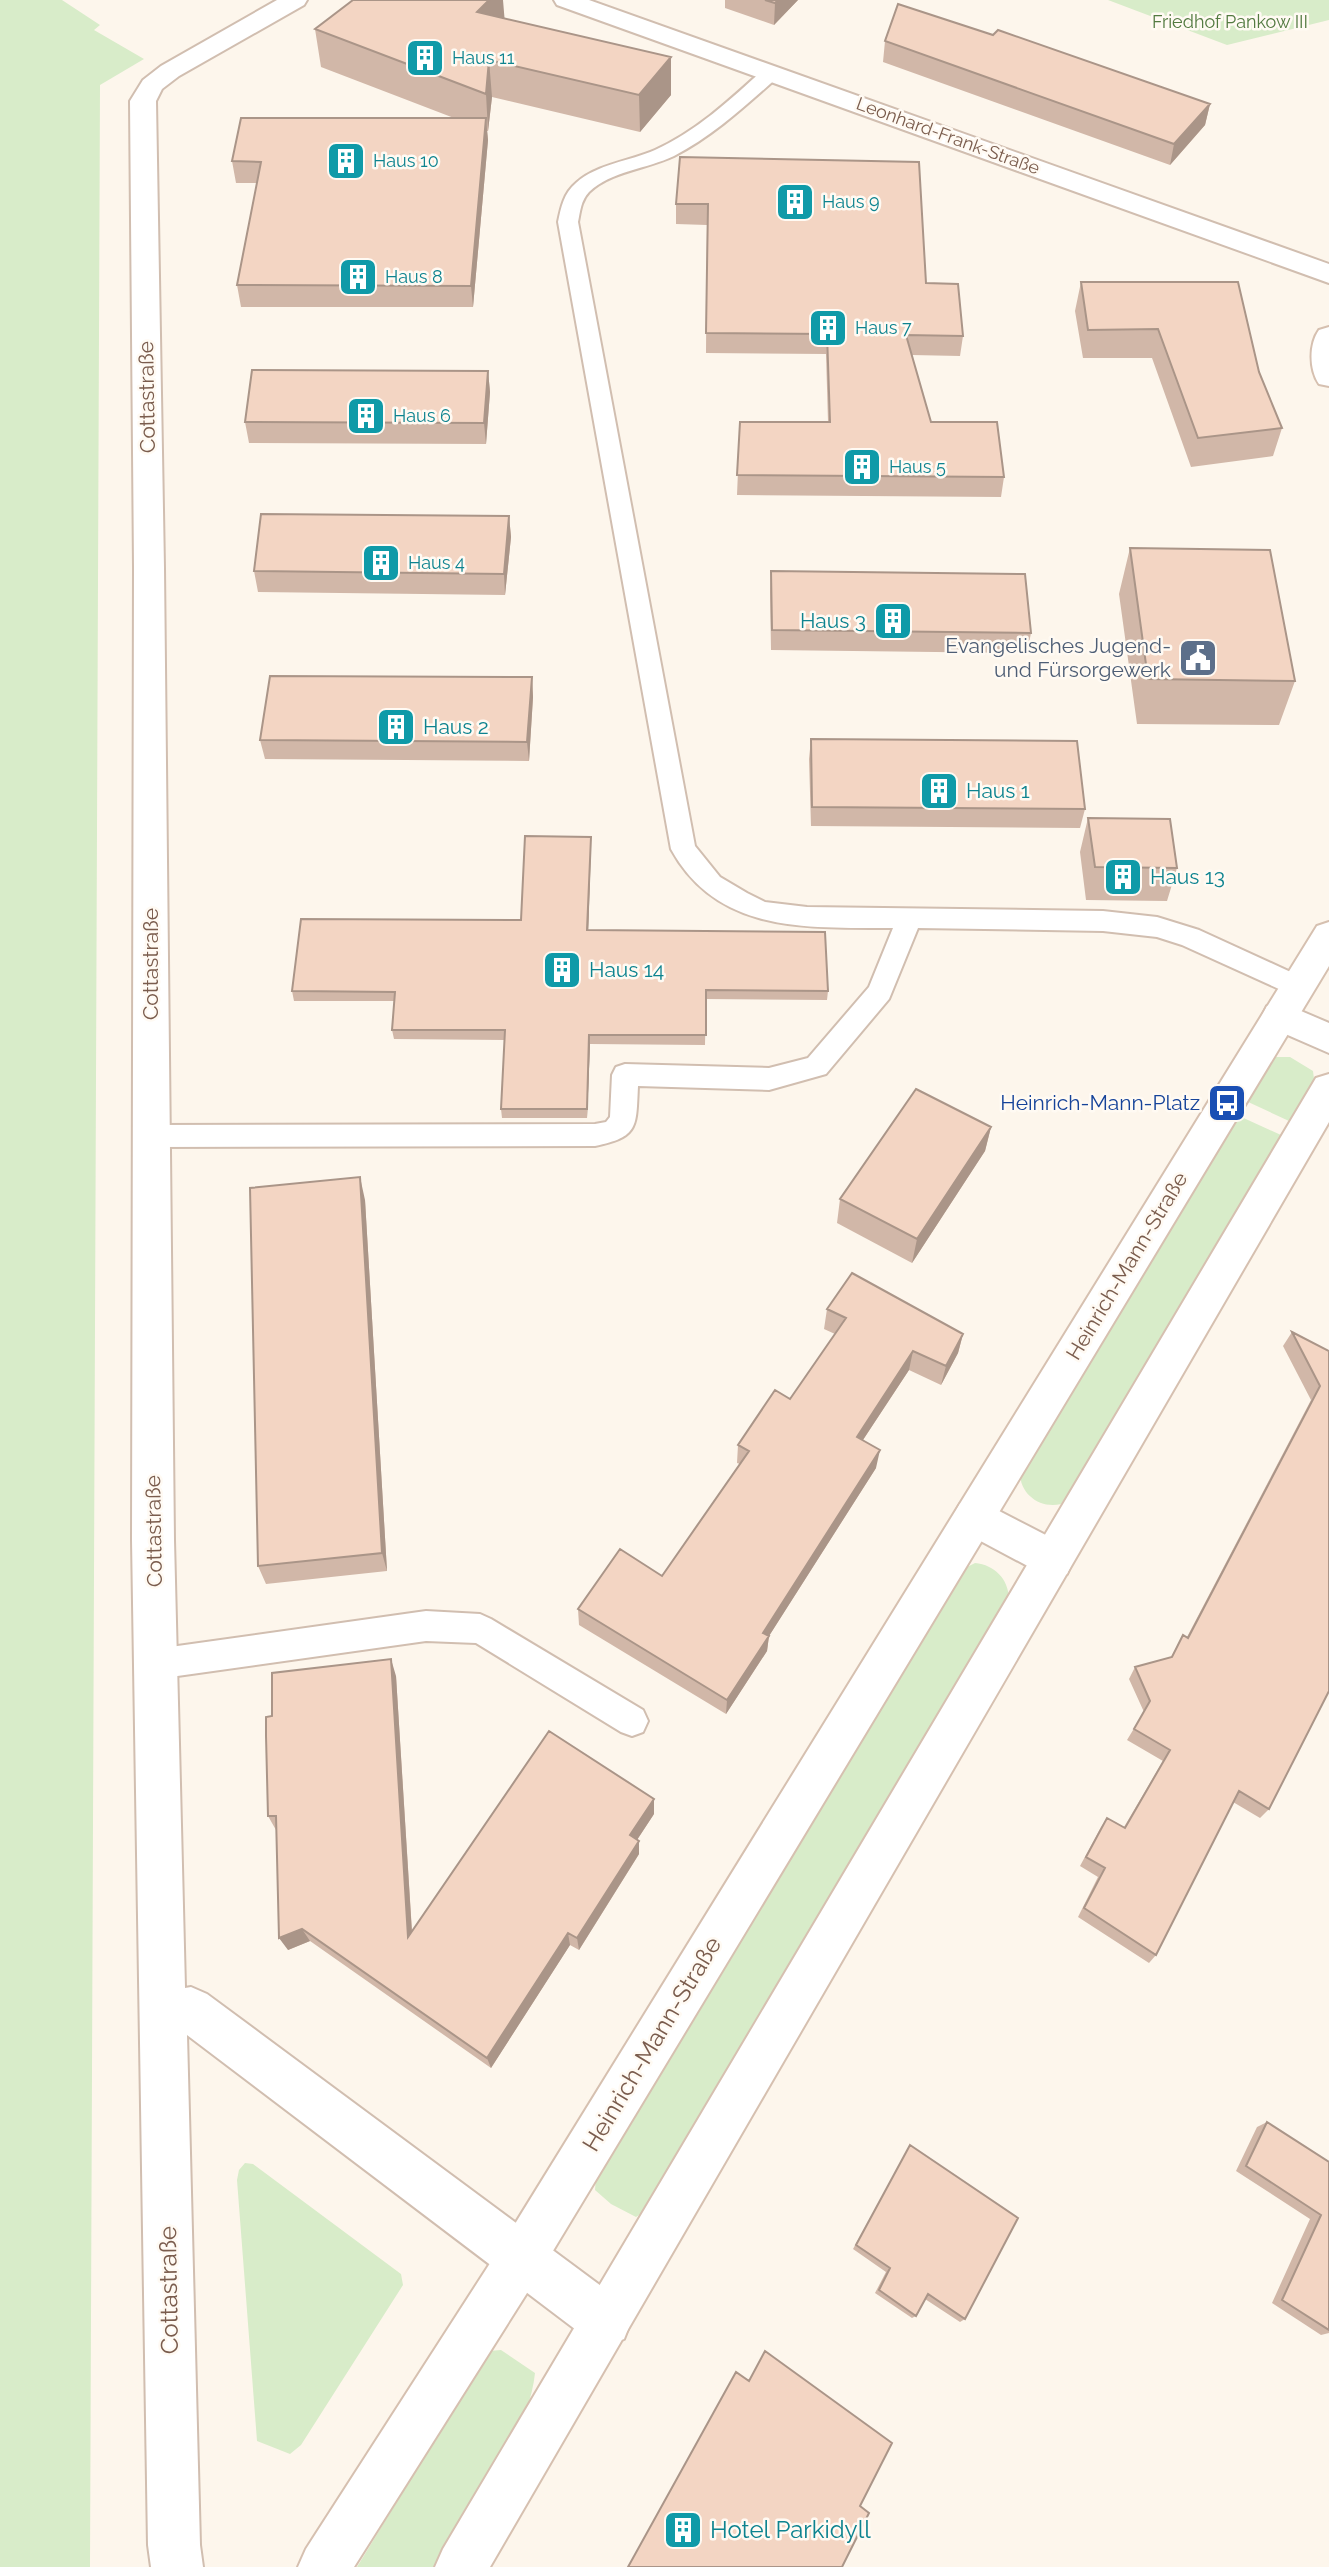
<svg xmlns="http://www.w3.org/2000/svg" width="1329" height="2567" viewBox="0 0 1329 2567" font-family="Raleway,sans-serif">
  <rect width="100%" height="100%" fill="#fdf6ec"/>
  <path fill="#d8ecc9" d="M0 0H62L100 25 94 30 144 59 100 85 90 2567H0Z
    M1108 0H1329V20L1227 45Z
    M1276 1057H1290L1313 1071 1314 1079 1289 1121 1246 1101 1270 1061Z
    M1237 1115 1281 1135 1068 1494 1061 1504C1041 1509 1020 1495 1020 1473Z
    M975 1563C995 1565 1008 1579 1009 1598L644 2212 636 2217 611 2204 595 2190 596 2176 965 1568Z
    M245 2163 253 2164 401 2274 403 2285 301 2445 290 2454 257 2441 237 2180 239 2170Z
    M501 2350 535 2373C529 2435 470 2513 437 2567H357L489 2351Z"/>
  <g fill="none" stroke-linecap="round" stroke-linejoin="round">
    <defs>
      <path id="lane" d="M771 67 780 73 778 77C745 106 713 136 674 156 647 169 611 171 589 192 581 200 580 212 578 222L695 846 720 877 747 893 765 902 807 907 1103 911 1157 917 1199 930 1308 980 1312 987 1308 994 1299 997 1290 994 1182 945 1157 937 1103 931 918 928 889 999 826 1074 769 1090 638 1086C636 1127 639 1137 595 1146L151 1147 142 1144 138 1136 142 1128 151 1125 595 1124 606 1122 610 1117 612 1075 616 1067 625 1064 769 1068 808 1058 869 987 893 928C809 927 718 935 671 849L558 222C561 207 564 193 576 183 597 164 630 161 655 150 697 131 731 99 764 69Z
        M426 1611 480 1614 491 1619 643 1710 648 1721 643 1732 632 1736 621 1732 476 1643 426 1641 156 1679 145 1674 141 1664 145 1654 156 1649Z"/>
      <path id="street" d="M277 0H307L304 5 179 76 162 89 156 101 164 568 174 1540 185 1988 191 1987 207 1994 624 2303 631 2321 624 2339 606 2346 588 2339 187 2035 200 2545 203 2567H151L148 2545 132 1540 134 568 130 101 143 80 161 66Z
        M554 0H589L1329 264V283L557 5Z
        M1280 1002 1329 1023V1053L1267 1026 1262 1016 1267 1006Z
        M974 1498 1067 1546 1073 1560 1067 1574 1052 1579 960 1530 953 1517 960 1504Z"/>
      <path id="secondary" d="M1329 327V386L1319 384C1309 369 1309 344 1319 330Z
        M1329 922V966L539 2274 354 2567H298L306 2549 505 2240 1317 926Z
        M1329 1074V1122L490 2567H435L443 2549 1316 1078Z"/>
    </defs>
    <use href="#lane" stroke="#d1beb0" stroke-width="4"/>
    <use href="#street" stroke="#d1beb0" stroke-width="4"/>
    <use href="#secondary" stroke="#d6c0b0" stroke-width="4"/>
    <use href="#lane" fill="#fff" fill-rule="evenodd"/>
    <use href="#street" fill="#fff" fill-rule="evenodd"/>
    <use href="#secondary" fill="#fff" fill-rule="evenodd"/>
  </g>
  <path fill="#d1b7a8" d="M725 0H798L774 25 725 8Z
    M504 18 671 95 640 132 492 97 488 131H487L488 140 473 307H241L237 285 257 183H236L232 161 454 118 321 67 315 29Z
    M993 35 1210 104 1205 125 1170 165 883 62 885 41Z
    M680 157 926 283 963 336 960 356 912 355 931 422 1004 477 1001 497 737 495 740 422H828L826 354 706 353 707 225 676 224V204Z
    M1081 282 1259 372 1282 428 1273 456 1191 467 1152 358H1083L1075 311Z
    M488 371 490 392 486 444 249 443 245 422Z
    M509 516 511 537 505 595 258 592 254 571Z
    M1130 548 1295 681 1279 725 1137 724 1119 594Z
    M771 571 1031 633 1027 653 771 650 770 592Z
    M532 677 533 697 529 761 265 759 260 740Z
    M811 739 1085 809 1080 828 811 826 809 759Z
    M1088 818 1177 868 1167 901 1086 900 1080 852Z
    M591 837 588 930 828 991 827 1000 706 999 705 1045 590 1044 587 1118H502L501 1109 505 1040 394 1039 392 1030 394 1001H294L292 991 521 920Z
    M991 1127 985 1151 912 1263 837 1223 840 1199Z
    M365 1200 387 1571 266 1584 258 1566Z
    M827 1309 963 1334 958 1353 941 1385 909 1370 863 1440 876 1468 769 1636 767 1651 726 1714 579 1625 578 1609 662 1576 740 1464 737 1463 738 1445 790 1399 835 1334 824 1329Z
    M1292 1332 1329 1351 1269 1809 1260 1818 1233 1802 1156 1955 1149 1963 1078 1917 1098 1877 1080 1866 1101 1827 1107 1818 1124 1827 1163 1761 1127 1740 1144 1712 1129 1679 1135 1667 1171 1657 1183 1635 1187 1637 1311 1400 1283 1346Z
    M396 1676 412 1931 654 1814 637 1840 639 1841V1854L579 1950 570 1945 491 2068 310 1941 288 1950 276 1830 268 1816Z
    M1267 2122 1329 2162V2333L1321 2335 1272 2303 1310 2219 1236 2171 1257 2127Z
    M910 2145 965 2319 960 2322 925 2299 916 2316 912 2318 875 2293 886 2272 853 2249Z"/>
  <path fill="#aa9588" d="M489 0H503L505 24 477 12Z
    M778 0H798L774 25 775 3Z
    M671 57V95L640 132 639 95Z
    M489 60 492 97 488 131 486 94Z
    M1210 104 1205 125 1170 165 1174 144Z
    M486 118 488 140 473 307 471 286Z
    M488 371 490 392 486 444 484 423Z
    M509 516 511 537 505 595 504 574Z
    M532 677 533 697 529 761 527 742Z
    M591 837V847L588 940 587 930Z
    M589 1035 590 1044 587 1118V1109Z
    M991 1127 985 1151 912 1263 917 1239Z
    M360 1177 365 1200 387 1571 382 1553Z
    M963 1334 958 1353 941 1385 946 1366Z
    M913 1351 909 1370 853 1455 857 1437Z
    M880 1450 876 1468 769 1636 767 1651 726 1714 727 1700 763 1633Z
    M391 1659 396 1676 413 1950 408 1937Z
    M654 1799V1814L631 1849 630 1835Z
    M639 1841V1854L579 1950 577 1938Z
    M302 1929 310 1941 288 1950 279 1938Z
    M568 1933 570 1945 491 2068 487 2058Z"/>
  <path fill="#f3d5c3" stroke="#aa9588" stroke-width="2" d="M353 0H489L477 12 671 57 639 95 489 60 486 94 315 29Z
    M765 0H778L775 3Z
    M898 4 993 35 998 30 1210 104 1174 144 885 41Z
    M241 118H486L471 286 237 285 261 162 232 161Z
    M680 157 919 162 926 283 958 284 963 336 906 335 931 422H997L1004 477 737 475 740 422H830L827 334 706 333 708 204H676Z
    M1081 282H1238L1259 372 1282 428 1198 438 1158 329 1088 330Z
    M252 370 488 371 484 423 245 422Z
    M261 514 509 516 504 574 254 571Z
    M1130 548 1270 550 1295 681 1148 679Z
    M771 571 1025 574 1031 633 772 630Z
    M270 676 532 677 527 742 260 740Z
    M811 739 1077 741 1085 809 812 807Z
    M1088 818 1170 819 1177 868 1095 867Z
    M525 836 591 837 587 930 825 932 828 991 706 990V1035H589L587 1109H501L505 1030H392L395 992 292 991 301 919 521 920Z
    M916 1089 991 1127 917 1239 840 1199Z
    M360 1177 382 1553 258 1566 250 1188Z
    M852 1273 963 1334 946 1366 913 1351 857 1437 880 1450 763 1633 769 1636 727 1700 578 1609 620 1549 662 1576 749 1451 738 1445 775 1390 790 1399 846 1318 827 1309Z
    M1292 1332 1329 1351V1691L1269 1809 1239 1791 1156 1955 1084 1908 1105 1868 1086 1857 1107 1818 1125 1828 1170 1750 1134 1729 1150 1701 1135 1667 1172 1657 1183 1635 1188 1638 1320 1386Z
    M391 1659 408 1937 549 1731 654 1799 630 1835 639 1841 577 1938 568 1933 487 2058 302 1929 279 1938 276 1816H268L266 1736V1717L272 1716V1673Z
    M1267 2122 1329 2162V2330L1282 2300 1321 2215 1246 2166Z
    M910 2145 1018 2218 965 2319 928 2294 916 2316 879 2290 890 2268 856 2245Z
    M765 2351 892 2443 860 2506 869 2513 842 2567H628L736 2372 749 2381Z"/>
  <defs>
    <symbol id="building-square" viewBox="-11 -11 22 22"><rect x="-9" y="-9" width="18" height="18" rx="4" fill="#0f9aa8" stroke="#fffaf3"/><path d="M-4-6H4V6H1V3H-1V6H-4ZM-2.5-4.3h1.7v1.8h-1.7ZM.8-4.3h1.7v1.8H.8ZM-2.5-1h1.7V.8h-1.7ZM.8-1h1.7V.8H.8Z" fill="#fff"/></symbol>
    <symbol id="civic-square" viewBox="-11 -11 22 22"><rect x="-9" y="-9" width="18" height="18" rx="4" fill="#5c6f8a" stroke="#fffaf3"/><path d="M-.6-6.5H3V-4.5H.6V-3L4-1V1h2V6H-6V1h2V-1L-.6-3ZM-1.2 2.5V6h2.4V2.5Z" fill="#fff"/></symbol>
    <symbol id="bus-square" viewBox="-11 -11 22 22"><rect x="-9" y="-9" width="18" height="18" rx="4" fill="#1a4fb4" stroke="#fffaf3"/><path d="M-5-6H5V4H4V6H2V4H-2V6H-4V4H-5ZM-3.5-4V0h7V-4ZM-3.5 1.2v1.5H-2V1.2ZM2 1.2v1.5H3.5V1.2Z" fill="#fff"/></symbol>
  </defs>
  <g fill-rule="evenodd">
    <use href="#building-square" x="403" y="36" width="44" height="44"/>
    <use href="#building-square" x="324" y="139" width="44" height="44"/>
    <use href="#building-square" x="773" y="180" width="44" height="44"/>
    <use href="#building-square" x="336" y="255" width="44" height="44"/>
    <use href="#building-square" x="806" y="306" width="44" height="44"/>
    <use href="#building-square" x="344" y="394" width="44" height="44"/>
    <use href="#building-square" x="840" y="445" width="44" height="44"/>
    <use href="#building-square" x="359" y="541" width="44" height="44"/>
    <use href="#building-square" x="871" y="599" width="44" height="44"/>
    <use href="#civic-square" x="1176" y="636" width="44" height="44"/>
    <use href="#building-square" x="374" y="705" width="44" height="44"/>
    <use href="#building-square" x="917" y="769" width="44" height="44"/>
    <use href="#building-square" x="1101" y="855" width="44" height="44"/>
    <use href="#building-square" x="540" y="948" width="44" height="44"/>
    <use href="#bus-square" x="1205" y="1081" width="44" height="44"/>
    <use href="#building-square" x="661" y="2508" width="44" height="44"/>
  </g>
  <g text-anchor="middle" stroke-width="5" stroke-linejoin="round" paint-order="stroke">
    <g font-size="18" fill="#537a41" stroke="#fffaf3">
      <text x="1230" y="28">Friedhof Pankow III</text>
    </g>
    <g font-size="18" fill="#0d838f" stroke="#fffaf3" text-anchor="start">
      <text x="452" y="64">Haus 11</text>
      <text x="373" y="167">Haus 10</text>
      <text x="822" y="208">Haus 9</text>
      <text x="385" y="283">Haus 8</text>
      <text x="855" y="334">Haus 7</text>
      <text x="393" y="422">Haus 6</text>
      <text x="889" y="473">Haus 5</text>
      <text x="408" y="569">Haus 4</text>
    </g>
    <g font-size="18" fill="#7a5c4d" stroke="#fffaf3">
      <text transform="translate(948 136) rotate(20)" y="6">Leonhard-Frank-Straße</text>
    </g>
    <g font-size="21" fill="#7a5c4d" stroke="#fffaf3">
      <text transform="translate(147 397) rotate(-91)" y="7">Cottastraße</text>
      <text transform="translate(151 964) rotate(-90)" y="7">Cottastraße</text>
      <text transform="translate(1127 1266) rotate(-59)" y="7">Heinrich-Mann-Straße</text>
      <text transform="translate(154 1531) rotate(-91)" y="7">Cottastraße</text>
    </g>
    <g font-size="21" fill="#0d838f" stroke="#fffaf3" text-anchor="start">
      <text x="866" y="628" text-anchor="end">Haus 3</text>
      <text x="423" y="734">Haus 2</text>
      <text x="966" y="798">Haus 1</text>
      <text x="1150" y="884">Haus 13</text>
      <text x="589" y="977">Haus 14</text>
    </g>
    <g font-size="21" fill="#4e5e75" stroke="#fffaf3" text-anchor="end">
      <text x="1171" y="653">Evangelisches Jugend-<tspan x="1171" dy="24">und Fürsorgewerk</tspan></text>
    </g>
    <g font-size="21" fill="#164399" stroke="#fffaf3" text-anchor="end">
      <text x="1200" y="1110">Heinrich-Mann-Platz</text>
    </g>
    <g font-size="24" fill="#7a5c4d" stroke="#fffaf3">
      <text transform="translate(652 2044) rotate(-59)" y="8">Heinrich-Mann-Straße</text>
      <text transform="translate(169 2290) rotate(-91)" y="8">Cottastraße</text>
    </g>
    <g font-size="24" fill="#0d838f" stroke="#fffaf3" text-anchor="start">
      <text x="710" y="2538">Hotel Parkidyll</text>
    </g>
  </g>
</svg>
